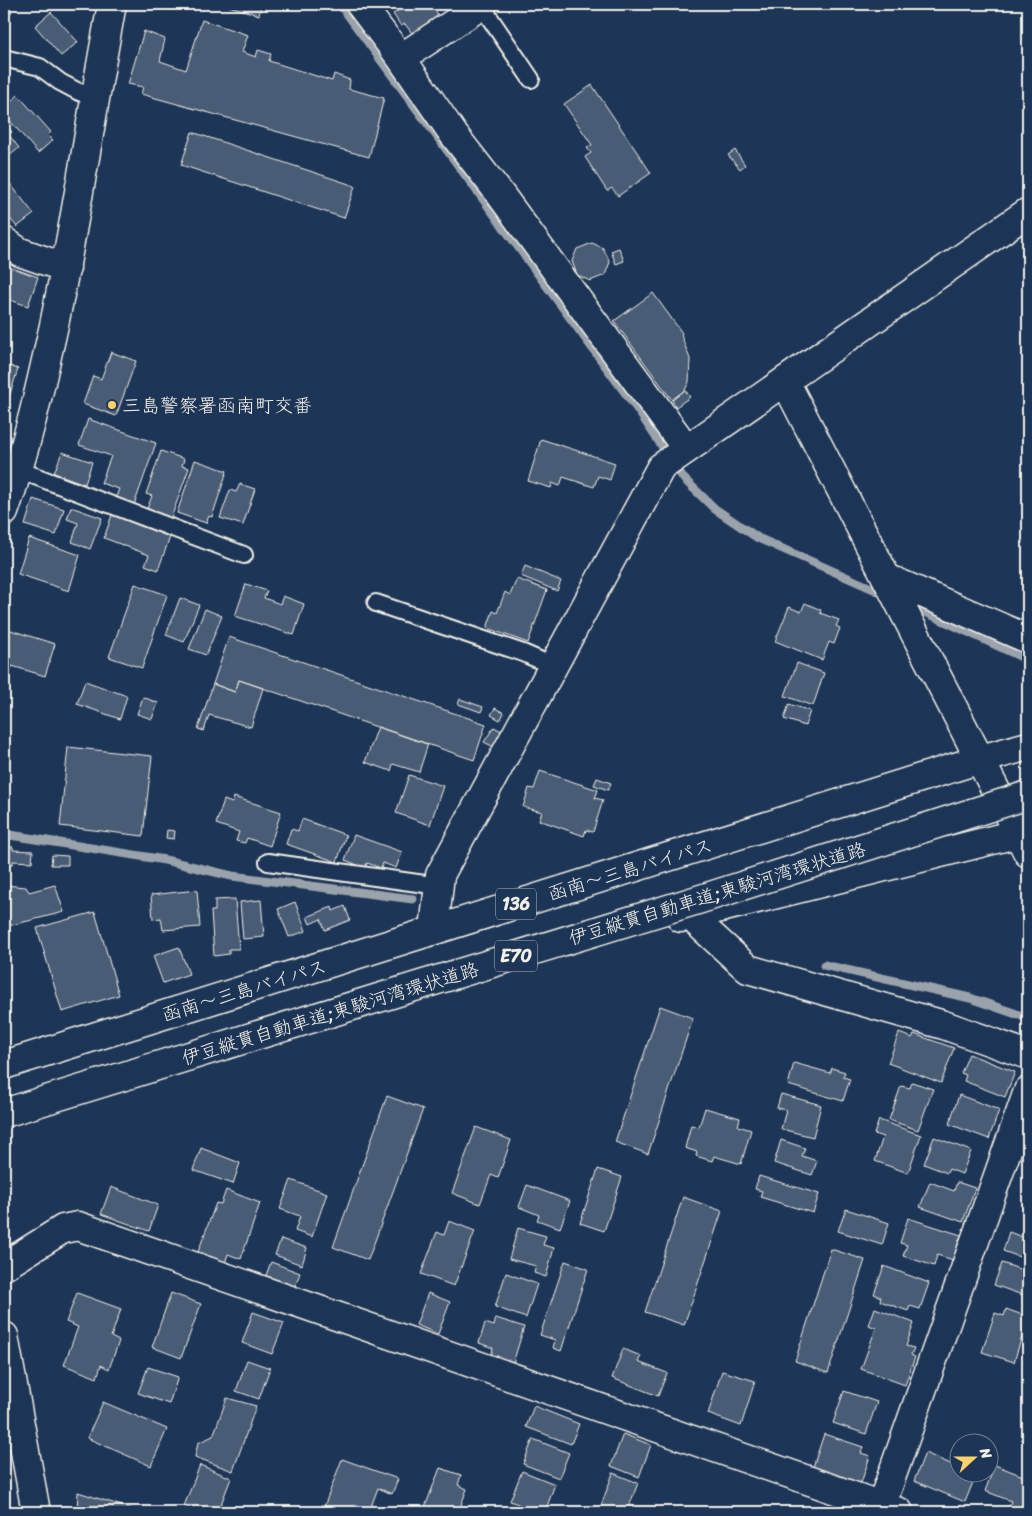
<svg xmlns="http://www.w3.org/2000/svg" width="1032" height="1516" viewBox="0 0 1032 1516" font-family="Sriracha,'Klee One',sans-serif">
  <rect width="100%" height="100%" fill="#1d3557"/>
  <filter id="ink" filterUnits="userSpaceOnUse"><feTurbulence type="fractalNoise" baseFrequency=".02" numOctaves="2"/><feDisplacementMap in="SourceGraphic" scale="10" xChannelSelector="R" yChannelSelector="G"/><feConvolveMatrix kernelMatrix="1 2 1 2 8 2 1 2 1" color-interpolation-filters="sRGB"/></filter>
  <g filter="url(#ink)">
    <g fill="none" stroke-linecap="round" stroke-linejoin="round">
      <path stroke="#9aa2ab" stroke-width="9" d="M340 4 638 410 684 479 715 509 758 538 887 595
        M908 604 1028 660
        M4 834 165 860 232 876 413 899
        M824 965 970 998 1028 1018"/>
    </g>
    <path fill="#485b74" stroke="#f4f1e8" d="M4 4 12 12 4 19Z
      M222 4H262L259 15Z
      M399 4H431L440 18 414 36 405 24 401 26 393 14 402 8Z
      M51 12 78 42 61 56 35 26Z
      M202 20 248 35 242 52 256 57 258 50 271 54 269 61 332 81 334 74 350 80 349 89 384 98 369 157 141 94 143 87 128 84 144 31 165 39 160 61 186 70Z
      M592 85 651 173 618 196 612 188 607 191 585 157 591 153 587 148 592 145 564 104Z
      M18 95 51 132 48 135 53 140 38 153 4 114V108Z
      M4 122 12 132 9 135 19 148 8 157 4 152Z
      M192 132 355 186 344 218 181 165Z
      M735 150 745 165 740 169 728 155Z
      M4 176 34 214 17 227 7 215 4 218Z
      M592 243 603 248 610 262 605 275 590 281 577 275 572 261 577 249Z
      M619 248 624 261 616 264 611 251Z
      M4 265 38 277 28 306 4 298Z
      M653 293 682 333 681 335 690 359 689 382 685 390 672 400 614 321Z
      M111 352 136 361 116 416 83 404 93 376 101 379Z
      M4 364 18 369 8 400 4 399Z
      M685 390 690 397 676 407 672 400Z
      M88 419 156 443 134 505 115 499 119 489 101 483 111 456 79 445Z
      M541 439 615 463 610 480 598 476 594 487 563 477 560 486 552 483 551 488 528 481Z
      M161 451 184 459 182 466 189 468 171 518 147 509 152 496 146 494Z
      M62 452 92 462 85 484 54 473Z
      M195 460 227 471 212 517 209 516 206 523 177 513Z
      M240 484 255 489 243 525 220 518 230 490 236 492Z
      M33 499 64 509 56 535 25 525Z
      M71 507 102 518 90 549 72 542 78 523 67 519Z
      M112 515 170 537 158 570 145 565 149 555 104 538Z
      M29 538 80 555 69 591 18 574Z
      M525 566 561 581 557 591 521 576Z
      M517 579 547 590 528 643 487 628 493 611 497 613 505 592 510 595Z
      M135 584 167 595 142 668 109 657Z
      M246 584 267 591 264 598 280 604 283 596 304 604 294 635 235 616Z
      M180 598 199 605 184 642 166 635Z
      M805 603 821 610 820 613 839 620 836 626 840 628 834 644 829 642 822 660 775 641 789 607 801 612Z
      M205 609 222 616 206 655 189 649Z
      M4 628 55 644 45 676 12 666 7 682 4 681Z
      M229 637 486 724 474 760 239 680 235 692 213 684Z
      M797 663 824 673 813 706 785 696Z
      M239 680 263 688 251 727 209 715 204 731 198 729 213 684 235 692Z
      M85 681 127 696 120 719 77 704Z
      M143 697 158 703 152 719 137 714Z
      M460 699 483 707 481 712 458 704Z
      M789 704 810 711 805 726 784 719Z
      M495 708 504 713 500 720 491 715Z
      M378 727 428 744 419 772 393 764 391 771 365 762Z
      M494 727 503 732 494 747 484 742Z
      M68 747 152 756 143 836 60 826Z
      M540 771 598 790 595 798 603 800 593 832 586 830 584 836 539 820 542 812 523 807 529 788 534 789Z
      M409 775 443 786 430 825 396 813Z
      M597 778 611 783 608 790 594 785Z
      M234 797 281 812 270 846 247 838 245 843 236 841 239 832 216 824 224 800 232 803Z
      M302 819 346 835 337 862 286 844 291 829 298 831Z
      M167 830 175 831 174 839 166 838Z
      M354 835 402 852 396 868 383 863 381 868 367 863 365 868 345 860Z
      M4 847H13V850L33 851 32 862 13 861V864L4 863Z
      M52 855 68 856V865H51Z
      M4 885 26 887 29 892 55 885 64 912 4 927Z
      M197 890 200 927 163 930 161 918 153 919 151 895Z
      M235 899 239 949H229V954L214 956 211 911H215V900Z
      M261 900 264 937 243 939 240 902Z
      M295 902 306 931 289 937 278 909Z
      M345 906 350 920 325 930 321 919 310 924 307 917 332 907 333 911Z
      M95 912 119 995 62 1012 37 928Z
      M179 947 189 974 163 983 153 956Z
      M660 1006 693 1018 648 1154 615 1142Z
      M899 1033 912 1038 914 1034 954 1048 941 1083 888 1063Z
      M969 1054 1015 1072 1005 1097 964 1081 966 1075 961 1073Z
      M794 1063 830 1073 832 1068 845 1072 843 1077 850 1079 843 1101 788 1085Z
      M912 1082 933 1089 918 1130 889 1120 901 1086 910 1088Z
      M781 1094 821 1105 813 1137 781 1129 786 1110 777 1108Z
      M959 1095 999 1110 989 1139 949 1124Z
      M387 1096 423 1109 368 1260 333 1247Z
      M705 1108 740 1118 738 1126 751 1130 741 1164 714 1156 712 1161 696 1156 697 1152 685 1148 691 1125 699 1127Z
      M879 1120 921 1135 908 1173 875 1161 883 1137 874 1134Z
      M476 1127 511 1140 498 1178 491 1175 480 1204 452 1193Z
      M934 1137 971 1151 962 1174 949 1169 947 1173 924 1164Z
      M781 1140 805 1148 802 1156 817 1161 812 1175 774 1163Z
      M201 1148 240 1163 233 1184 193 1170Z
      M598 1169 622 1177 604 1231 580 1223Z
      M759 1176 819 1194 813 1213 760 1197 762 1191 755 1189Z
      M291 1180 327 1193 312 1237 295 1231 300 1216 280 1209Z
      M930 1182 954 1191 957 1182 975 1188 963 1222 920 1207Z
      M527 1185 570 1201 560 1228 537 1220 539 1215 519 1207Z
      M111 1187 158 1205 149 1231 101 1214Z
      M226 1190 260 1203 241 1259 228 1254 225 1263 198 1252 216 1203 221 1204Z
      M683 1197 722 1211 684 1325 645 1312Z
      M1028 1203V1226L1022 1224Z
      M846 1209 889 1223 882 1245 838 1231Z
      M908 1218 961 1235 953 1260 937 1255 934 1266 903 1256 907 1245 900 1243Z
      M449 1221 475 1231 454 1286 421 1274 437 1232 444 1235Z
      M518 1228 546 1236 543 1245 554 1248 546 1277 534 1273 536 1266 509 1259Z
      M1009 1232 1028 1239V1260L1003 1251Z
      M281 1239 307 1248 302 1265 275 1255Z
      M831 1249 865 1260 828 1373 795 1361Z
      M565 1261 588 1269 561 1351 553 1348 555 1340 540 1335Z
      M271 1262 300 1273 294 1289 265 1278Z
      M1002 1263 1028 1272V1297L994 1285Z
      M884 1266 929 1283 920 1309 910 1306 908 1311 880 1301 881 1297 874 1294Z
      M506 1273 537 1284 526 1318 495 1307Z
      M77 1293 121 1309 111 1337 119 1341 109 1369 101 1365 97 1378 64 1365 78 1327 66 1322Z
      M171 1293 201 1304 181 1358 152 1347Z
      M428 1293 450 1302 438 1334 416 1325Z
      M875 1308 914 1323 906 1346 914 1348 911 1355 915 1357 905 1385 861 1369 876 1328 869 1325Z
      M1006 1309 1028 1317 1014 1362 982 1352 995 1313 1004 1316Z
      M253 1312 284 1323 272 1354 242 1343Z
      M496 1318 524 1327 513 1363 491 1356 493 1348 479 1343 485 1323 494 1326Z
      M623 1349 641 1356 638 1362 667 1373 658 1396 612 1378Z
      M247 1360 270 1368 259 1399 236 1391Z
      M148 1367 178 1377 169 1404 138 1393Z
      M722 1371 755 1381 741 1426 708 1414Z
      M844 1391 877 1402 866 1434 833 1423Z
      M227 1398 256 1406 233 1471 195 1457 198 1443 213 1436Z
      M103 1402 167 1429 151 1466 87 1438Z
      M534 1406 579 1424 571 1444 526 1427Z
      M623 1434 651 1445 639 1477 611 1466Z
      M824 1434 863 1447 861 1453 870 1456 860 1486 812 1470Z
      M533 1439 569 1453 559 1478 523 1464Z
      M925 1453 960 1468V1474L976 1475 965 1502 914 1481Z
      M342 1459 398 1479 392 1494 378 1488 369 1512H322Z
      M200 1465 231 1478 218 1512H201L184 1506Z
      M995 1465 1028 1478V1512H1007L1011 1501 985 1491Z
      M440 1468 461 1475 458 1485 467 1489 461 1505 468 1508 466 1512H423Z
      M522 1471 555 1484 545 1512H539L510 1501Z
      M613 1473 638 1483 627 1512H603L599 1511Z
      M78 1492 141 1512H77Z"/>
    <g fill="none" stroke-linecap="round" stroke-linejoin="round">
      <defs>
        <path id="service" d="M481 5 531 79
          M4 58 40 67 60 82 77 91 95 98
          M19 470 244 555
          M376 603 523 653 553 666
          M268 862 439 886"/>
        <path id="minor" d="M360 4 401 58 483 4
          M401 58 454 135 500 194 686 448
          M4 241 20 252 66 268
          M887 578 1028 639
          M689 915 748 969 944 1025 1028 1055
          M434 930 440 875 661 467 1028 212
          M4 1266 63 1229 78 1226 899 1512
          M879 1512 1028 1091"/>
        <path id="tertiary" d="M785 381 1028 853
          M4 512C26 451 40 388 54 325 76 219 92 111 112 4
          M4 1336 36 1512"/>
        <path id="trunk" d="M681 918 1028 831
          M4 1065 981 759 1028 746"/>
      </defs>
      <use href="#service" stroke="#f4f1e8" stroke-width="20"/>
      <use href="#minor" stroke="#f4f1e8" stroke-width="31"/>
      <use href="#tertiary" stroke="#f4f1e8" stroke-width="31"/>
      <use href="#trunk" stroke="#f4f1e8" stroke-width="31"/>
      <use href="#service" stroke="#1d3557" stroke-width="16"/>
      <use href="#minor" stroke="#1d3557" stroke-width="28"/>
      <use href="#tertiary" stroke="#1d3557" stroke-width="28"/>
      <use href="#trunk" stroke="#1d3557" stroke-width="28"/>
      <defs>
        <path id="motorway-bridge" d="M4 1113 704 898 1028 795"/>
      </defs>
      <use href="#motorway-bridge" stroke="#f4f1e8" stroke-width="31" stroke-linecap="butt"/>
      <use href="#motorway-bridge" stroke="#1d3557" stroke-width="28"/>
    </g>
  </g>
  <circle fill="#ffd166" stroke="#1d3557" stroke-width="2" cx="112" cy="405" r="5"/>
  <g text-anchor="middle" stroke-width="4" stroke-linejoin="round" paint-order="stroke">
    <g fill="#1d3557" stroke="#b4b9bc" stroke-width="1">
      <rect x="496" y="888.5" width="40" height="31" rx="4"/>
      <rect x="495" y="940.5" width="42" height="31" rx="4"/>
    </g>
    <g font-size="18" font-weight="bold" fill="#f4f1e8">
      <text x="516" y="910">136</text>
      <text x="516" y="962">E70</text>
    </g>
    <g font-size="19" fill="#f4f1e8" stroke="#1d3557" text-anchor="start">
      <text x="122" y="412">三島警察署函南町交番</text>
    </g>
    <g font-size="19" fill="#f4f1e8" stroke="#1d3557">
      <text transform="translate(630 869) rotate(-17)" y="7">函南～三島バイパス</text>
      <text transform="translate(717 893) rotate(-17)" y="7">伊豆縦貫自動車道;東駿河湾環状道路</text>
      <text transform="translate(244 990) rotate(-17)" y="7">函南～三島バイパス</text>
      <text transform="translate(330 1013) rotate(-17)" y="7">伊豆縦貫自動車道;東駿河湾環状道路</text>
    </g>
  </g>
  <rect width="1032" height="1516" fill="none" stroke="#1d3557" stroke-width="20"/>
  <rect x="10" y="10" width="1012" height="1496" fill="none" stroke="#f4f1e8" stroke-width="2" filter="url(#ink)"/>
  <g transform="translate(974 1458) rotate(69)"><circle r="24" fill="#1d3557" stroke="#738091"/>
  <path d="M0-4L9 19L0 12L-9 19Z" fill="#ffd166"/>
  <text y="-8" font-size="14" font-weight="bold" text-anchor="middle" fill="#f4f1e8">N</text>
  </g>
</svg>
